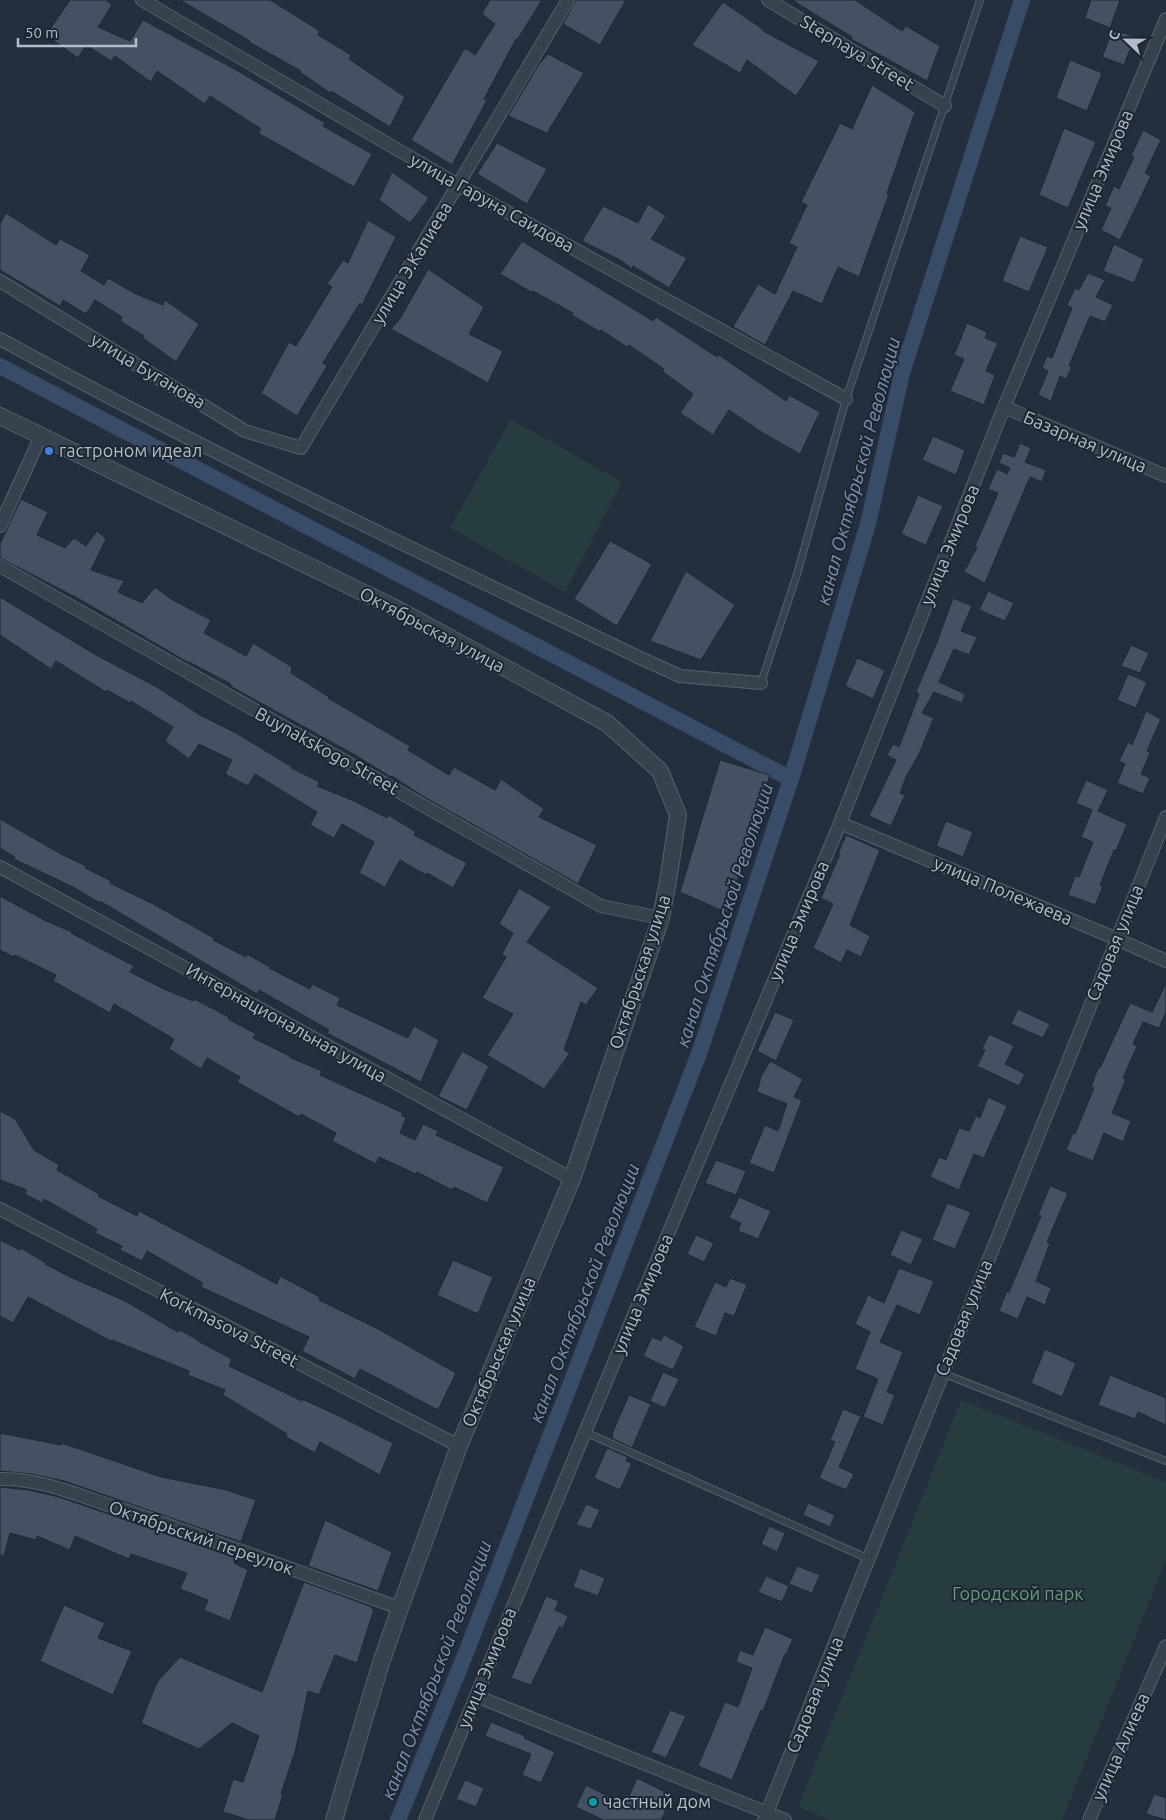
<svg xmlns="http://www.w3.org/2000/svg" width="1166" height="1820" viewBox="0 0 1166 1820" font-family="Ubuntu,sans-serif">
  <rect width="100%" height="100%" fill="#242f3e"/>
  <path fill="#263c3f" d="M511 419 622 482 565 592 450 528Z
    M961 1400 1166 1482V1560L1062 1820H830L798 1807Z"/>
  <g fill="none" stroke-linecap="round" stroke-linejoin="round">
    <path stroke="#394c67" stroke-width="16" d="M0 366 791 779
      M398 1820 467 1650 700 1051 791 779 868 524 902 373 1022 0"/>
  </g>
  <path fill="#455162" stroke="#1f2835" d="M70 0H106L112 5 98 27 130 41 143 20 238 71 325 123 323 126 372 154 354 187 258 133 261 129 210 96 205 104 157 71 151 82 115 56 111 61 86 45 78 58 46 35Z
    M180 0H270L320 31 318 35 351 55 349 59 405 97 390 127 331 91 330 93 300 72 301 71 249 42 250 41Z
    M490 0H542L517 40 516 39 484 99 487 100 452 165 411 140 465 48 475 55 495 24 482 14Z
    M576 0H626L600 45 563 24Z
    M792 0H855L902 31 906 26 940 46 927 81 851 39 852 37Z
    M1091 0H1120L1110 28 1085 18Z
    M723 2 764 30 763 31 819 61 796 96 747 60 740 73 692 45Z
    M1113 29 1135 37 1124 65 1102 57Z
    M548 54 584 73 547 133 508 116 539 64Z
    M1070 60 1102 73 1087 111 1056 98Z
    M872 85 915 112 887 193 889 194 859 277 838 267 822 304 793 291 765 345 733 327 758 284 775 294 797 247 789 243 807 205 801 202 840 123 852 129Z
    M1064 128 1096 142 1068 208 1039 195Z
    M1143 130 1161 140 1145 173 1151 176 1120 240 1101 230 1111 208 1105 206 1114 186 1119 189 1134 157 1131 156Z
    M497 143 547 169 527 204 477 174Z
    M392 172 429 198 410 223 379 200Z
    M648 204 666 216 651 239 687 258 669 288 633 266 632 269 622 261 582 241 603 206 638 223Z
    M6 213 56 245 60 239 90 255 81 271 104 285 108 278 134 293 163 305 165 300 199 324 176 362 143 338 144 336 120 321 122 317 95 300 86 314 63 300 60 306 0 270V224Z
    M368 220 396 237 362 305 360 303 323 363 327 366 297 416 261 393 289 342 296 346 332 287 327 284 343 260 348 263Z
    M1020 236 1048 247 1029 292 1002 281Z
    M522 241 653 321 656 317 717 357 719 355 786 401 789 395 820 412 800 454 763 433 729 410 713 435 680 413 693 394 662 371 664 369 629 345 627 347 601 330 600 332 572 315 573 313 533 291V293L500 274Z
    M1114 244 1144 259 1134 283 1103 271Z
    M428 269 484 307 469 334 503 351 488 383 391 329 400 319Z
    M1088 273 1105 280 1096 297 1113 305 1105 322 1090 316 1069 366 1072 367 1066 379 1060 376 1051 401 1038 395 1048 371 1042 368 1047 356 1052 358 1072 308 1067 305 1075 288 1079 290Z
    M967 323 987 332 985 338 998 343 986 371 995 375 984 405 950 391 964 359 954 355Z
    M933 436 965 450 956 475 922 460Z
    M1020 443 1031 448 1025 462 1046 470 1042 482 1030 477 985 583 964 572 977 547 975 546 998 493 988 489 997 469 1007 474 1010 468 999 463 1003 453 1014 457Z
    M918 495 943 506 926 545 901 534Z
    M21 499 48 512 37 535 65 548 74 538 86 546 97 531 106 539 91 570 124 581 118 592 142 603 155 587 171 599 211 620 204 633 246 656 253 643 292 667 291 673 329 697 328 698 410 746 408 750 449 775 454 767 495 790 501 779 544 809 539 817 597 845 578 884 421 795 392 776 391 777 355 755 230 686 231 684 189 662V663L81 600 0 558V544Z
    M610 541 652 564 617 626 574 599Z
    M686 571 735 605 701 660 650 641Z
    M988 591 1014 603 1005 621 979 610Z
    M0 597 96 655 155 686 200 715 236 733 292 767 291 768 320 782 317 786 354 801 387 818 388 815 416 832 414 835 467 863 453 888 427 873 426 875 400 860 385 887 359 873 374 842 342 824 334 838 310 825 317 812 255 774 248 786 225 774 232 760 199 744 189 759 165 741 173 727 131 701 130 703 107 690 106 692 56 661 51 669 0 635Z
    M953 598 972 606 961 631 977 637 969 655 954 649 939 682 965 694 962 703 934 692 922 713 934 718 919 754 906 777 900 793 905 795 891 826 869 816 896 760 887 755 893 744 899 747 919 694 916 692 937 642Z
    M1131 645 1149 653 1140 673 1121 666Z
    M857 658 885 670 873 699 845 686Z
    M1128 674 1147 682 1136 708 1117 700Z
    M1146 711 1161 719 1147 751 1150 753 1141 774 1150 778 1143 794 1117 783 1125 764 1119 761 1128 742 1132 745Z
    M720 760 770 775 727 913 680 892Z
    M1086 780 1108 790 1098 811 1127 824 1116 851 1114 850 1100 885 1103 886 1095 905 1068 895 1075 876 1079 877 1093 842 1081 837 1092 810 1076 803Z
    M0 819 61 854 86 866 85 868 111 881 110 883 153 904 214 938 213 940 246 957 247 954 270 967 269 968 310 989 312 984 340 998 337 1005 408 1038 414 1026 439 1040 421 1082 327 1033 329 1030 259 990 257 994 100 901V903L73 887 14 859 15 857 0 848Z
    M946 821 973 832 963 857 936 846Z
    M846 835 880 850 850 925 870 936 861 957 847 950 841 963 813 948 833 904 821 898 840 854H838Z
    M519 888 551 907 527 942 598 988 586 1005 581 1002 564 1050 570 1053 544 1089 487 1055 513 1014 482 998 506 957 502 954 513 933 499 924Z
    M0 896 46 921 72 932 71 933 134 966 130 972 166 990 193 1001 194 999 229 1017 228 1019 256 1034 253 1038 290 1056 289 1057 322 1071 320 1075 403 1113 401 1115 406 1118 400 1133 415 1140 423 1124 438 1131 436 1135 504 1167 487 1203 454 1187 452 1190 417 1172 416 1174 379 1157 376 1164 332 1141 336 1133 301 1114 299 1117 237 1082 240 1077 207 1058 201 1069 169 1049 174 1039 114 1004 110 1013 53 981 56 975 15 955 14 957 0 950Z
    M1166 983V1012L1159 1028 1143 1022 1133 1044 1137 1046 1123 1078 1126 1079 1112 1113 1131 1121 1123 1142 1104 1133 1093 1161 1066 1150 1073 1133 1075 1134 1094 1088 1091 1087 1098 1068H1100L1130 1003 1152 1012Z
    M1018 1009 1050 1024 1043 1038 1011 1024Z
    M775 1012 794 1020 776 1061 757 1051Z
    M989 1034 1014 1046 1005 1064 1025 1074 1019 1086 977 1066 985 1050 982 1049Z
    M462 1051 489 1066 467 1110 438 1096Z
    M770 1061 803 1079 794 1097 802 1100 774 1173 749 1163 765 1125 778 1131 787 1104 757 1092 761 1077Z
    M988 1097 1007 1106 984 1158 974 1154 959 1190 930 1177 939 1157 946 1160 959 1128 969 1131 976 1116 980 1118Z
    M0 1111 15 1119 34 1150 59 1165 57 1170 99 1194 98 1196 137 1216 139 1211 277 1284 280 1276 320 1297 319 1300 378 1329 456 1373 438 1410 360 1369 355 1379 302 1351 309 1337 201 1287 203 1283 147 1251 142 1261 120 1250 122 1246 95 1233 97 1229 44 1199 42 1203 25 1194 27 1190 0 1180Z
    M716 1160 746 1171 736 1195 705 1183Z
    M1050 1186 1068 1193 1047 1242 1050 1243 1036 1281 1051 1288 1045 1305 1027 1297 1018 1319 999 1311 1007 1291 1009 1292 1041 1216 1038 1215Z
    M739 1197 771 1211 758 1239 738 1231 741 1223 729 1218Z
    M947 1203 971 1212 955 1249 932 1240Z
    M901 1230 923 1239 911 1265 890 1255Z
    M696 1235 714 1243 704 1262 687 1254Z
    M0 1240 20 1250 21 1248 46 1263 45 1264 70 1277 125 1301 178 1332 180 1330 198 1340V1341L232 1359 229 1366 302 1401V1399L339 1416 393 1443 380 1475 320 1442 315 1453 286 1437 287 1434 223 1395 225 1390 188 1375 189 1371 162 1360 112 1340 111 1341 28 1297 13 1323 0 1316Z
    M453 1260 493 1277 478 1314 437 1295Z
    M899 1268 934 1281 920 1315 897 1305 880 1342 903 1352 887 1392 895 1395 883 1425 863 1417 878 1379 855 1369 870 1332 855 1324 868 1295 884 1303Z
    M730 1278 747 1285 734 1316 725 1313 716 1336 694 1327 715 1282 726 1287Z
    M664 1335 684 1346 673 1370 643 1356 652 1337 661 1341Z
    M1045 1349 1076 1363 1062 1397 1031 1383Z
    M663 1372 679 1379 665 1408 650 1401Z
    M1110 1375 1166 1398V1425L1138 1412 1135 1419 1098 1405Z
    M629 1395 651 1404 632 1448 612 1438 613 1435 612 1434Z
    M843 1409 861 1416 839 1467 854 1474 846 1490 819 1478 835 1442 830 1440Z
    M0 1433 61 1445 62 1443 161 1477 227 1490 256 1500 241 1542 64 1481 32 1474 0 1471Z
    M607 1448 628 1457 626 1461 632 1463 620 1490 594 1478Z
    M0 1487 29 1490 59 1497 236 1558 234 1563 248 1570 230 1621 204 1610 208 1600 180 1589 187 1573 131 1554 129 1559 75 1536 70 1550 37 1536 36 1540 10 1533 4 1556 0 1555Z
    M808 1503 835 1515 830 1527 803 1515Z
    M586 1504 600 1510 591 1529 576 1525Z
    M325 1520 392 1552 378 1591 308 1566Z
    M769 1526 785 1533 777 1552 761 1544Z
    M797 1566 820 1575 812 1593 789 1584Z
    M580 1568 605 1578 598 1596 573 1587Z
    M766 1576 789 1586 782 1602 758 1592Z
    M304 1582 372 1607 371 1608 374 1609 357 1663 335 1655 319 1695 308 1691 295 1752 281 1794H283L275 1820H249L223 1812 233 1779 243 1782 259 1736 232 1723 199 1749 141 1723 157 1682 180 1657 262 1692Z
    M546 1596 559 1601 555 1610 568 1616 563 1628 559 1627 531 1685 511 1678Z
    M64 1605 105 1623 98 1638 132 1651 113 1695 40 1661Z
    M765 1627 793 1639 786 1655 785 1654 763 1711 761 1710 732 1780 698 1766 725 1702 738 1707 752 1668 736 1662 740 1650 753 1655Z
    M670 1710 686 1716 666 1758 651 1752Z
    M491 1722 525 1736 524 1738 555 1752 541 1783 522 1775 531 1754 485 1736Z
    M637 1778 673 1796 661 1820H603L576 1807 586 1785 625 1805Z
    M465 1780 484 1788 476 1807 456 1799Z
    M1154 1794 1166 1798V1820L1146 1814Z"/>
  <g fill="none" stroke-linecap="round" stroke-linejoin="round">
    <defs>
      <path id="service" d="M761 683 798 571 846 399 980 0
        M942 1373 1166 1461
        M585 1432 869 1559"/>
      <path id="minor" d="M142 0 458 185 846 399
        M768 0 945 106
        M0 281 245 431 301 448 568 0
        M0 339C208 453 424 554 638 657L680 676 761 683
        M1004 407 1166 476
        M0 526 41 436
        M0 566 601 906 661 918
        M840 823 1117 939 1166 961
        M0 867 572 1179
        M0 1209 459 1446
        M0 1479C41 1478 82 1497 121 1509 214 1540 307 1575 400 1608
        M476 1696 785 1820
        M425 1820 585 1432 840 823 1004 407 1166 19
        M764 1820 1166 817
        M1089 1820 1166 1646"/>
      <path id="tertiary" d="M0 416 391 606 607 723 660 771 678 815 669 875 661 918 572 1179 459 1446 400 1608 380 1666 334 1820"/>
    </defs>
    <use href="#service" stroke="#565f6c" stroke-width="8"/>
    <use href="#minor" stroke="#565f6c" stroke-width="14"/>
    <use href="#tertiary" stroke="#565f6c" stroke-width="18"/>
    <use href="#service" stroke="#38414e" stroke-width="6"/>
    <use href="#minor" stroke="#38414e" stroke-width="12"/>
    <use href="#tertiary" stroke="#38414e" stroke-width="16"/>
  </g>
  <circle fill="#3f7fe0" stroke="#1d2633" stroke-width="2" cx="49" cy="451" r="5"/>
  <circle fill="#0f9aa8" stroke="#1d2633" stroke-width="2" cx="593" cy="1802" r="5"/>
  <g text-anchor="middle" stroke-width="4" stroke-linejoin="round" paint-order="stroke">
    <g font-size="18" fill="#b4bcc9" stroke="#1d2633">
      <text transform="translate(857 53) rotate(31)" y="6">Stepnaya Street</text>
      <text transform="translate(1103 170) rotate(-67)" y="6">улица Эмирова</text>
      <text transform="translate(492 203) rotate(29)" y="6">улица Гаруна Саидова</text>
      <text transform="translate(412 263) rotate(-59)" y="6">улица Э.Капиева</text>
      <text transform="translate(148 371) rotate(31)" y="6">улица Буганова</text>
      <text transform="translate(1085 442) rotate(23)" y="6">Базарная улица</text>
      <text transform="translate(950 545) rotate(-68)" y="6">улица Эмирова</text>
      <text transform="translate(432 630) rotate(28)" y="6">Октябрьская улица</text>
      <text transform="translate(327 751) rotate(29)" y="6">Buynakskogo Street</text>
      <text transform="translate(1003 891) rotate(23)" y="6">улица Полежаева</text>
      <text transform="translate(799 921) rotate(-67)" y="6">улица Эмирова</text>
      <text transform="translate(1115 943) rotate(-68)" y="6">Садовая улица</text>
      <text transform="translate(640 972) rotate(-72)" y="6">Октябрьская улица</text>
      <text transform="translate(286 1023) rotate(29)" y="6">Интернациональная улица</text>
      <text transform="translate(643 1294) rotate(-67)" y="6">улица Эмирова</text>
      <text transform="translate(964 1318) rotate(-68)" y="6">Садовая улица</text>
      <text transform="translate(229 1328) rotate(27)" y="6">Korkmasova Street</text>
      <text transform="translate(499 1352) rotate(-67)" y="6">Октябрьская улица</text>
      <text transform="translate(201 1538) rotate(19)" y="6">Октябрьский переулок</text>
      <text transform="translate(487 1668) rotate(-68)" y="6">улица Эмирова</text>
      <text transform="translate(815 1695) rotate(-68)" y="6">Садовая улица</text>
      <text transform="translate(1121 1747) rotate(-66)" y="6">улица Алиева</text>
    </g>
    <g font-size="18" fill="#b4bcc9" stroke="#1d2633" text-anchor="start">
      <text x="59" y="457">гастроном идеал</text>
      <text x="603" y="1808">частный дом</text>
    </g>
    <g font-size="18" fill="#6b9a76" stroke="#1d2633">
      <text x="1018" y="1600">Городской парк</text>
    </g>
    <g font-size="19" font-style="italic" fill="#7c92b1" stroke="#1d2633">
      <text transform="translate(858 471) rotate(-75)" y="7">канал Октябрьской Революции</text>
      <text transform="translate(724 915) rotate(-72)" y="7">канал Октябрьской Революции</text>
      <text transform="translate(584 1293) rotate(-69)" y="7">канал Октябрьской Революции</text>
      <text transform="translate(436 1670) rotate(-69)" y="7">канал Октябрьской Революции</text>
    </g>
  </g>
  <g transform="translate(1126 40) rotate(292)" stroke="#1d2633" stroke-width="4" paint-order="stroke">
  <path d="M0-4L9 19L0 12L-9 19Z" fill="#b4bcc9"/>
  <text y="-8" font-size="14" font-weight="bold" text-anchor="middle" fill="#b4bcc9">С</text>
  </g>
  <path d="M18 38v8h118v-8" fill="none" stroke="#b4bcc9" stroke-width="2.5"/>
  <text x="25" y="38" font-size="15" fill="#b4bcc9" stroke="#1d2633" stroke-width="4" paint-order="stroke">50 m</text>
</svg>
